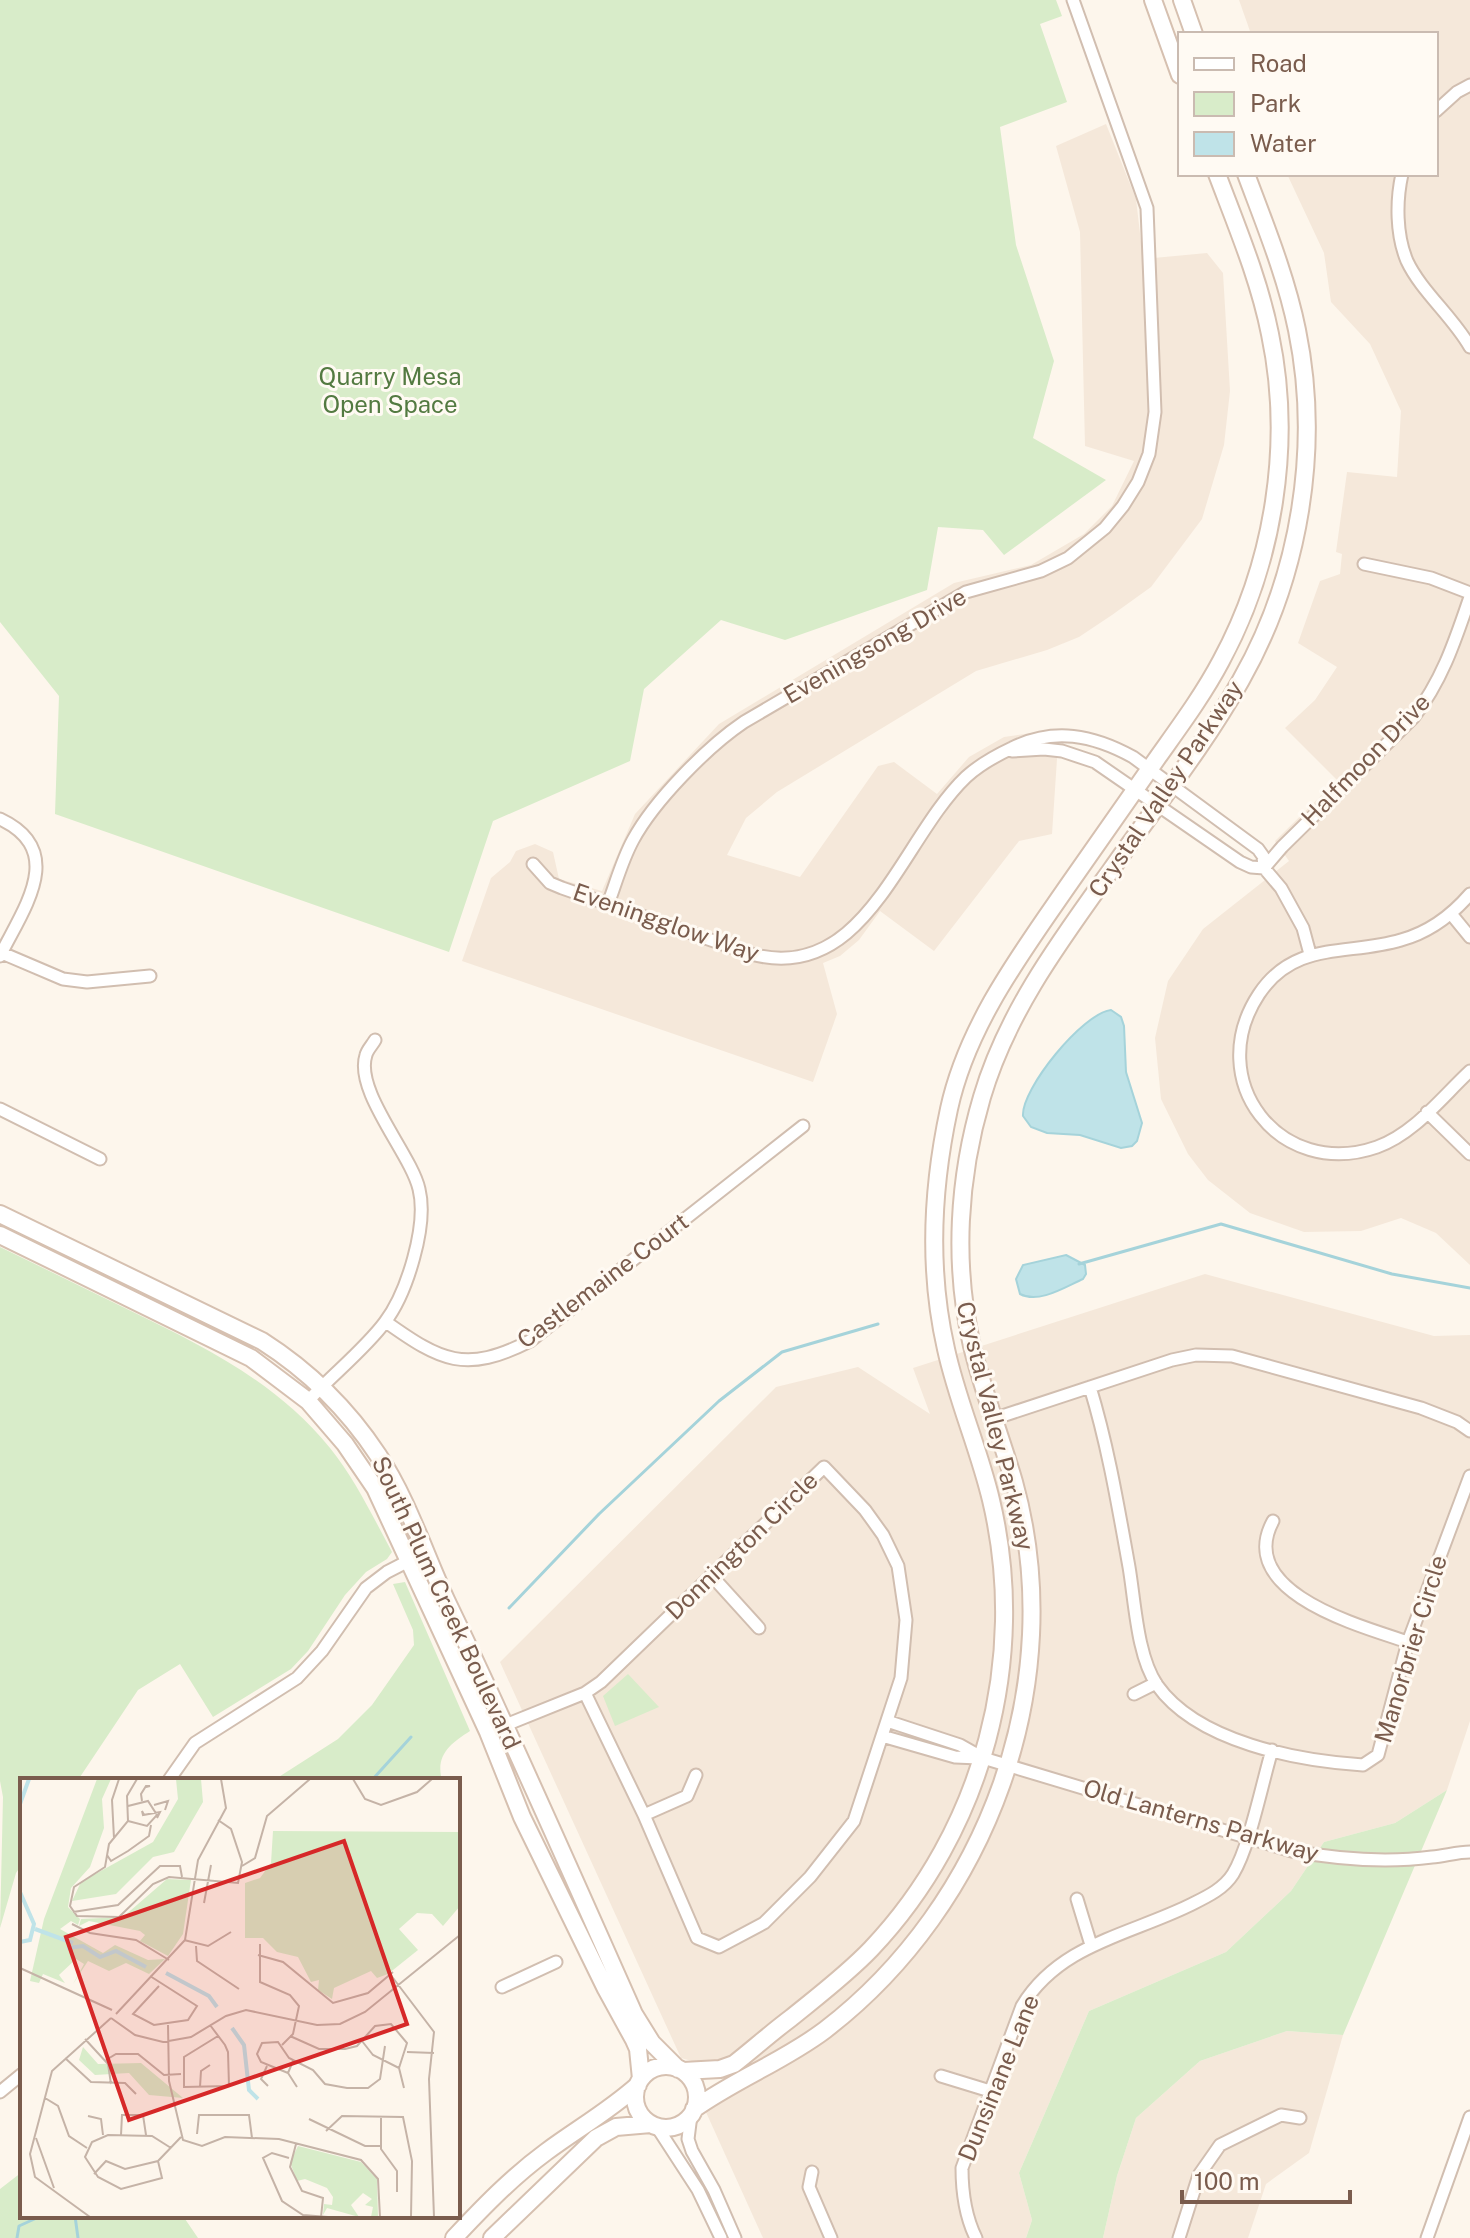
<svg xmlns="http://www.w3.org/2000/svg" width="1470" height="2238" viewBox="0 0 1470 2238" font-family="'Public Sans',sans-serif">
  <rect width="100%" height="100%" fill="#fdf6ec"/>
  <path fill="#f5e8da" d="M1239 0H1470V1265L1436 1233 1401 1218 1361 1231 1304 1232 1250 1213 1208 1180 1188 1154 1161 1099 1155 1038 1168 981 1203 929 1289 861 1275 841 1337 780 1285 728 1315 700 1337 667 1298 643 1320 581 1340 574 1342 554 1336 552 1347 472 1397 477 1401 411 1370 344 1331 302 1324 253 1287 174H1436V34H1251Z
    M1106 124 1136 199 1143 259 1207 253 1223 273 1230 391 1224 445 1202 519 1151 587 1112 615 1079 637 1047 650 976 671 777 792 746 818 727 855 800 877 878 766 894 762 937 794 969 757 1004 737 1059 729 1052 834 1019 841 934 951 880 911 859 940 840 956 823 963 837 1014 813 1082 462 961 491 878 510 862 516 851 535 844 553 852 559 879 602 891 635 814 719 724 954 583 1031 565 1084 534 1112 506 1134 461 1085 446 1080 232 1056 146Z
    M1205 1274 1434 1336 1470 1335V1721L1447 1790 1395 1823 1324 1842 1291 1891 1226 1952 1089 2011 1019 2173 1032 2220 1026 2238H763L705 2110 728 2071 681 2058 500 1662 776 1387 858 1367 930 1414 913 1368Z
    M1287 2031 1343 2035 1309 2153 1266 2184 1248 2238H1103L1117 2176 1136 2118 1200 2061Z"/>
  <path fill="#d8ecc9" d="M0 0H1056L1062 16 1040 24 1067 102 1000 127 1016 245 1054 361 1033 438 1106 480 1004 555 983 530 938 527 927 590 785 640 721 620 644 689 630 761 493 821 449 952 55 814 59 696 0 622Z
    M0 1247C44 1268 87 1290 131 1311 205 1347 276 1382 330 1448 355 1479 373 1517 392 1552L387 1559 366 1572 345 1595 308 1651 291 1669 213 1717 180 1664 138 1690 78 1780H22V1864L16 1873 0 1928 3 1797 0 1781Z
    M405 1582 470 1731C451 1743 435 1755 442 1780H274L338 1739 372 1705 414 1645 413 1630 393 1584Z
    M628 1674 659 1707 615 1726 603 1696Z
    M1447 1790 1343 2035 1287 2031 1200 2061 1136 2118 1117 2176 1103 2238H1026L1032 2220 1019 2173 1089 2011 1226 1952 1291 1891 1324 1842 1395 1823Z
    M22 2172V2216H183L198 2238H0V2189Z"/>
  <path fill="#bfe3e8" stroke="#a5d3da" stroke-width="2" d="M1111 1010 1121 1017 1124 1026 1126 1072 1142 1123 1137 1141 1132 1146 1121 1148 1080 1135 1047 1133 1031 1127 1023 1116C1021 1089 1083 1013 1111 1010Z
    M1066 1255 1085 1265 1086 1274 1083 1279C1065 1287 1039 1304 1020 1294L1016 1279 1023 1265Z"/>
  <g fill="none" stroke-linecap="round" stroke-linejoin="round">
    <path stroke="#a5d3da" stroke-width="3" d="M1079 1264 1221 1224 1392 1274 1470 1288
      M509 1608 599 1514 719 1401 782 1352 878 1324
      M372 1780 411 1737
      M75 2216 78 2238
      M17 2238 19 2226 41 2216"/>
    <defs>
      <path id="street" d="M1436 111 1457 92 1470 85
        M1402 174C1396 201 1396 235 1407 261 1421 291 1453 317 1470 347
        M1364 564 1431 578 1470 593
        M1012 751 1044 749 1062 751 1095 762 1240 862 1251 867 1264 868
        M0 819C68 851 23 909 0 956
        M533 864 550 883 562 888 751 954C866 985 900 840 966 777 979 765 995 756 1012 748 1054 727 1093 735 1133 757L1258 849 1263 856 1264 868 1281 888 1303 928 1310 954
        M1264 868 1282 847 1413 718C1442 681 1455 641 1470 597
        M1470 894C1451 916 1430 932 1401 940 1348 956 1295 940 1259 994 1202 1080 1280 1181 1377 1147 1414 1134 1442 1097 1470 1071
        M608 904C616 883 622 860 633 840 654 801 707 747 744 722L966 592 1041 571 1068 558 1105 528 1123 506 1138 482 1149 454 1155 412 1147 208 1073 0
        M1452 915 1470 937
        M2 953 63 979 87 982 150 976
        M0 1109 100 1159
        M1427 1112 1470 1154
        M386 1322C441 1361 465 1374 530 1341L803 1126
        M1090 1387C1108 1446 1118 1506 1129 1567 1135 1602 1137 1656 1157 1685 1197 1742 1298 1761 1363 1765L1378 1755 1408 1642 1470 1476
        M308 1401C332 1375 365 1349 385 1322 407 1293 428 1225 419 1189 411 1154 354 1091 366 1055 367 1050 373 1044 375 1040
        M993 1419 1172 1360 1196 1355 1232 1356 1421 1408 1457 1422 1470 1431
        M1273 1521C1234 1593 1364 1627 1408 1642
        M711 1575 759 1628
        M1134 1694 1156 1683
        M887 1721 960 1745 983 1758 1292 1851C1337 1859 1386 1863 1432 1857 1445 1856 1457 1852 1470 1852
        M488 1732 585 1693 601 1682 824 1467 865 1510 883 1535 898 1566 906 1620 901 1678 854 1821 810 1877 764 1923 719 1947 697 1938 644 1815 585 1693
        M882 1736 955 1757 979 1758
        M169 1780 195 1743 297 1678 322 1651 366 1588 387 1572 424 1553
        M644 1815 687 1796 696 1775
        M1077 1899 1091 1945
        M502 1987 556 1962
        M941 2076 990 2091
        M0 2092 22 2074
        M691 2115 688 2139 692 2151 714 2190 735 2238
        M657 2127 698 2190 721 2238
        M812 2172 809 2187 831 2238
        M976 2238C965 2216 962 2193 962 2168L1022 2006C1059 1945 1128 1935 1188 1906 1204 1898 1223 1890 1233 1874 1250 1846 1262 1783 1272 1750
        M1179 2238 1199 2175 1220 2145 1281 2115 1300 2118
        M1427 2238 1470 2117"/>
      <path id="secondary" d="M1153 0 1180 75
        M1182 0 1194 34
        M0 1214 262 1341C309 1371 347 1408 378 1455 408 1500 425 1555 448 1604 513 1739 573 1877 634 2014L652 2043 678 2069
        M0 1235 251 1358 308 1401 345 1444 375 1488 488 1732 522 1817 606 1989 634 2040 638 2049 641 2079
        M635 2097a31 31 0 1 1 62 0a31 31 0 1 1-62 0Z
        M683 2071 720 2069 734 2064C753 2049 771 2033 791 2018 818 1996 846 1975 871 1949 983 1831 1029 1659 991 1500 979 1449 957 1400 946 1349 928 1270 932 1188 949 1109 967 1026 1020 955 1067 887 1097 844 1127 801 1158 757 1180 726 1203 695 1221 661 1274 563 1293 443 1270 334 1259 279 1237 227 1217 174
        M694 2109C736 2079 784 2061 825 2030 988 1905 1070 1682 1014 1482 1001 1437 983 1392 972 1346 953 1264 958 1178 982 1097 1007 1012 1060 941 1111 870 1155 807 1204 746 1241 680 1300 576 1321 447 1297 330 1286 276 1265 225 1246 174
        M454 2238C483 2207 512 2177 546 2152 577 2129 609 2111 638 2085
        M492 2238 596 2138 616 2127 651 2124"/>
    </defs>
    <use href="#street" stroke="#d1beb0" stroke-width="15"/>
    <use href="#secondary" stroke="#d6c0b0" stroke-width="20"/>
    <use href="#street" stroke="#fff" stroke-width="11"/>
    <use href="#secondary" stroke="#fff" stroke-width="16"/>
  </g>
  <g text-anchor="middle" stroke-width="6" stroke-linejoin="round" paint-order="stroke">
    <g font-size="24" fill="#537a41" stroke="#fffaf3">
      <text x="390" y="385">Quarry Mesa<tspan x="390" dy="28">Open Space</tspan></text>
    </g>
    <g font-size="24" fill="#7a5c4d" stroke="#fffaf3">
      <text transform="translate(875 646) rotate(-30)" y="8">Eveningsong Drive</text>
      <text transform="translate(1366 760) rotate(-46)" y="8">Halfmoon Drive</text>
      <text transform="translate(1166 789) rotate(-56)" y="8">Crystal Valley Parkway</text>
      <text transform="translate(666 923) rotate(19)" y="8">Eveningglow Way</text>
      <text transform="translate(603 1281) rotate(-37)" y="8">Castlemaine Court</text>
      <text transform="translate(995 1426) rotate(76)" y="8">Crystal Valley Parkway</text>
      <text transform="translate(742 1546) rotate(-44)" y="8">Donnington Circle</text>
      <text transform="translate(446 1603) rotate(65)" y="8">South Plum Creek Boulevard</text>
      <text transform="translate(1411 1649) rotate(-73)" y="8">Manorbrier Circle</text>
      <text transform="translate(1201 1821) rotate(16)" y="8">Old Lanterns Parkway</text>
      <text transform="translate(999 2078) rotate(-68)" y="8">Dunsinane Lane</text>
    </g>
  </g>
  <g transform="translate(20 1778)">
    <rect width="440" height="440" fill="#fdf6ec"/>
    <path d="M77 1H91L82 21 84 50 70 89 51 110 48 129 60 141 58 147 51 143 40 151 83 175 95 167 128 182 145 181 129 196 106 185 89 193 68 183 53 206 64 186 56 181 39 197 45 205 23 196 19 205 10 203 24 141ZM156 1H181L183 24 154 74 133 79 96 116 52 123 61 104 133 64 158 21ZM253 53 440 54V128L423 148 412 136 397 135 379 151 398 172 368 196 357 200 351 193 314 210 312 221 298 212 299 202 291 204 278 179 257 174 243 160H225V105L240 100 251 85ZM147 101 171 102 163 156 148 178 120 163 125 157 120 153 69 143 59 148 61 141 103 139ZM63 269 78 286 121 285 163 320 129 317 109 295 75 297 59 282ZM278 368 341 384 357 401 358 439H351L353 429 345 427 352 421 343 415 331 427 339 439 307 430 303 437 304 426 312 427 313 419 307 410 285 401 277 403 270 384Z" fill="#d8ecc9"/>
    <path fill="none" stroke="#bfe3e8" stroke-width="4" d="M0 26 9 1M0 114 14 146 10 162 0 164M15 151 53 165M47 170 63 168 80 179 96 173 126 189M146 195 189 218 197 229M212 250 224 267 229 312 238 321"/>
    <path fill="none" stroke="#c5b3a7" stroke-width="2" d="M117 1 107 18 108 43 89 66 85 89 54 109 50 128 57 138 99 139 133 106 149 99 218 105 222 84 211 51 198 42M333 1 345 21 361 27 397 14 412 1M122 23 121 16 126 8H130L126 9M134 27 148 23 145 32M108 28 128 23 137 37 127 48 108 43M124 37 122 33 123 37 140 34 137 40M94 60 92 22 99 1M87 77 91 83 108 73 129 58 131 47M222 88 235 80 247 38 290 1M184 125 191 87M53 134 98 127 140 88H160L162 99M52 146 70 155 116 162 149 182M164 162 188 168 211 154M240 166V204L270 217 279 228 273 256 262 267M176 168 177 183 219 211M238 177 263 184 313 225 348 215 373 194M0 190 92 232M370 196 414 254 409 301 414 439M130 198 177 228 168 242 134 247 113 236 139 208M96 236 165 162 178 82 206 30 201 1M91 240 115 257 143 264 171 259 206 238 226 232 297 247 320 246 345 234 440 157M148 247 149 303 163 362 182 368 205 359 259 361 341 382 358 401 360 439M190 247 205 267 208 274 209 308 164 309V279L198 258M270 258 299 271H325L337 268 355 248 371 246 387 265 379 290M65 261 88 286 91 306M342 263 353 277 379 290 384 310M387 274 414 275M45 280 71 304 105 305 116 316M86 282 96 276H118L144 297 161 296M273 283 268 295 277 309M247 288 241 301 248 308M268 295 241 284 237 276 242 265 258 264 269 280 293 292 305 306 327 310H348L360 301 365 268M180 309 181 293 190 287M25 320 38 328 49 358 67 370M68 338 81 341 83 357M361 338V371L377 393V414M289 341 345 368H361M306 353 322 338 383 339 392 383 391 439M177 356 179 337H229L232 360M101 357 102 337H123L126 357M16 360 34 410M276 366 270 389 282 413 303 420 301 439M269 380 252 375 243 380 262 423 283 437 308 439M138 383 142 400 101 411 78 399 65 379 72 364 88 357 132 358 151 370M74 396 86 383 105 391 138 383 161 359M70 439 15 399 10 376 32 293 91 240"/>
    <path fill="#d62828" fill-opacity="0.15" stroke="#d62828" stroke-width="4" d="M324 63 387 246 109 342 46 159Z"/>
    <rect width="440" height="440" fill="none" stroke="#7a5c4d" stroke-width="4"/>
  </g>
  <rect x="1178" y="32" width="260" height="144" fill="#fffaf3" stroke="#cabbb1" stroke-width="2"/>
  <rect x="1194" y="58" width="40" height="12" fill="#ffffff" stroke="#cabbb1" stroke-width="2"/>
  <text x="1250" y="72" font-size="24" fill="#7a5c4d">Road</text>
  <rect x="1194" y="92" width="40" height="24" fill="#d8ecc9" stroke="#cabbb1" stroke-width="2"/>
  <text x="1250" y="112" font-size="24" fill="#7a5c4d">Park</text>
  <rect x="1194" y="132" width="40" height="24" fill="#bfe3e8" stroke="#cabbb1" stroke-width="2"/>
  <text x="1250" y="152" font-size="24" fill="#7a5c4d">Water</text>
  <path d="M1182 2190v12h168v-12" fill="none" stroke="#7a5c4d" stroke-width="4"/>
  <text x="1194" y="2190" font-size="24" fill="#7a5c4d" stroke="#fffaf3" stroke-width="6" paint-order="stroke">100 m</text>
</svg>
